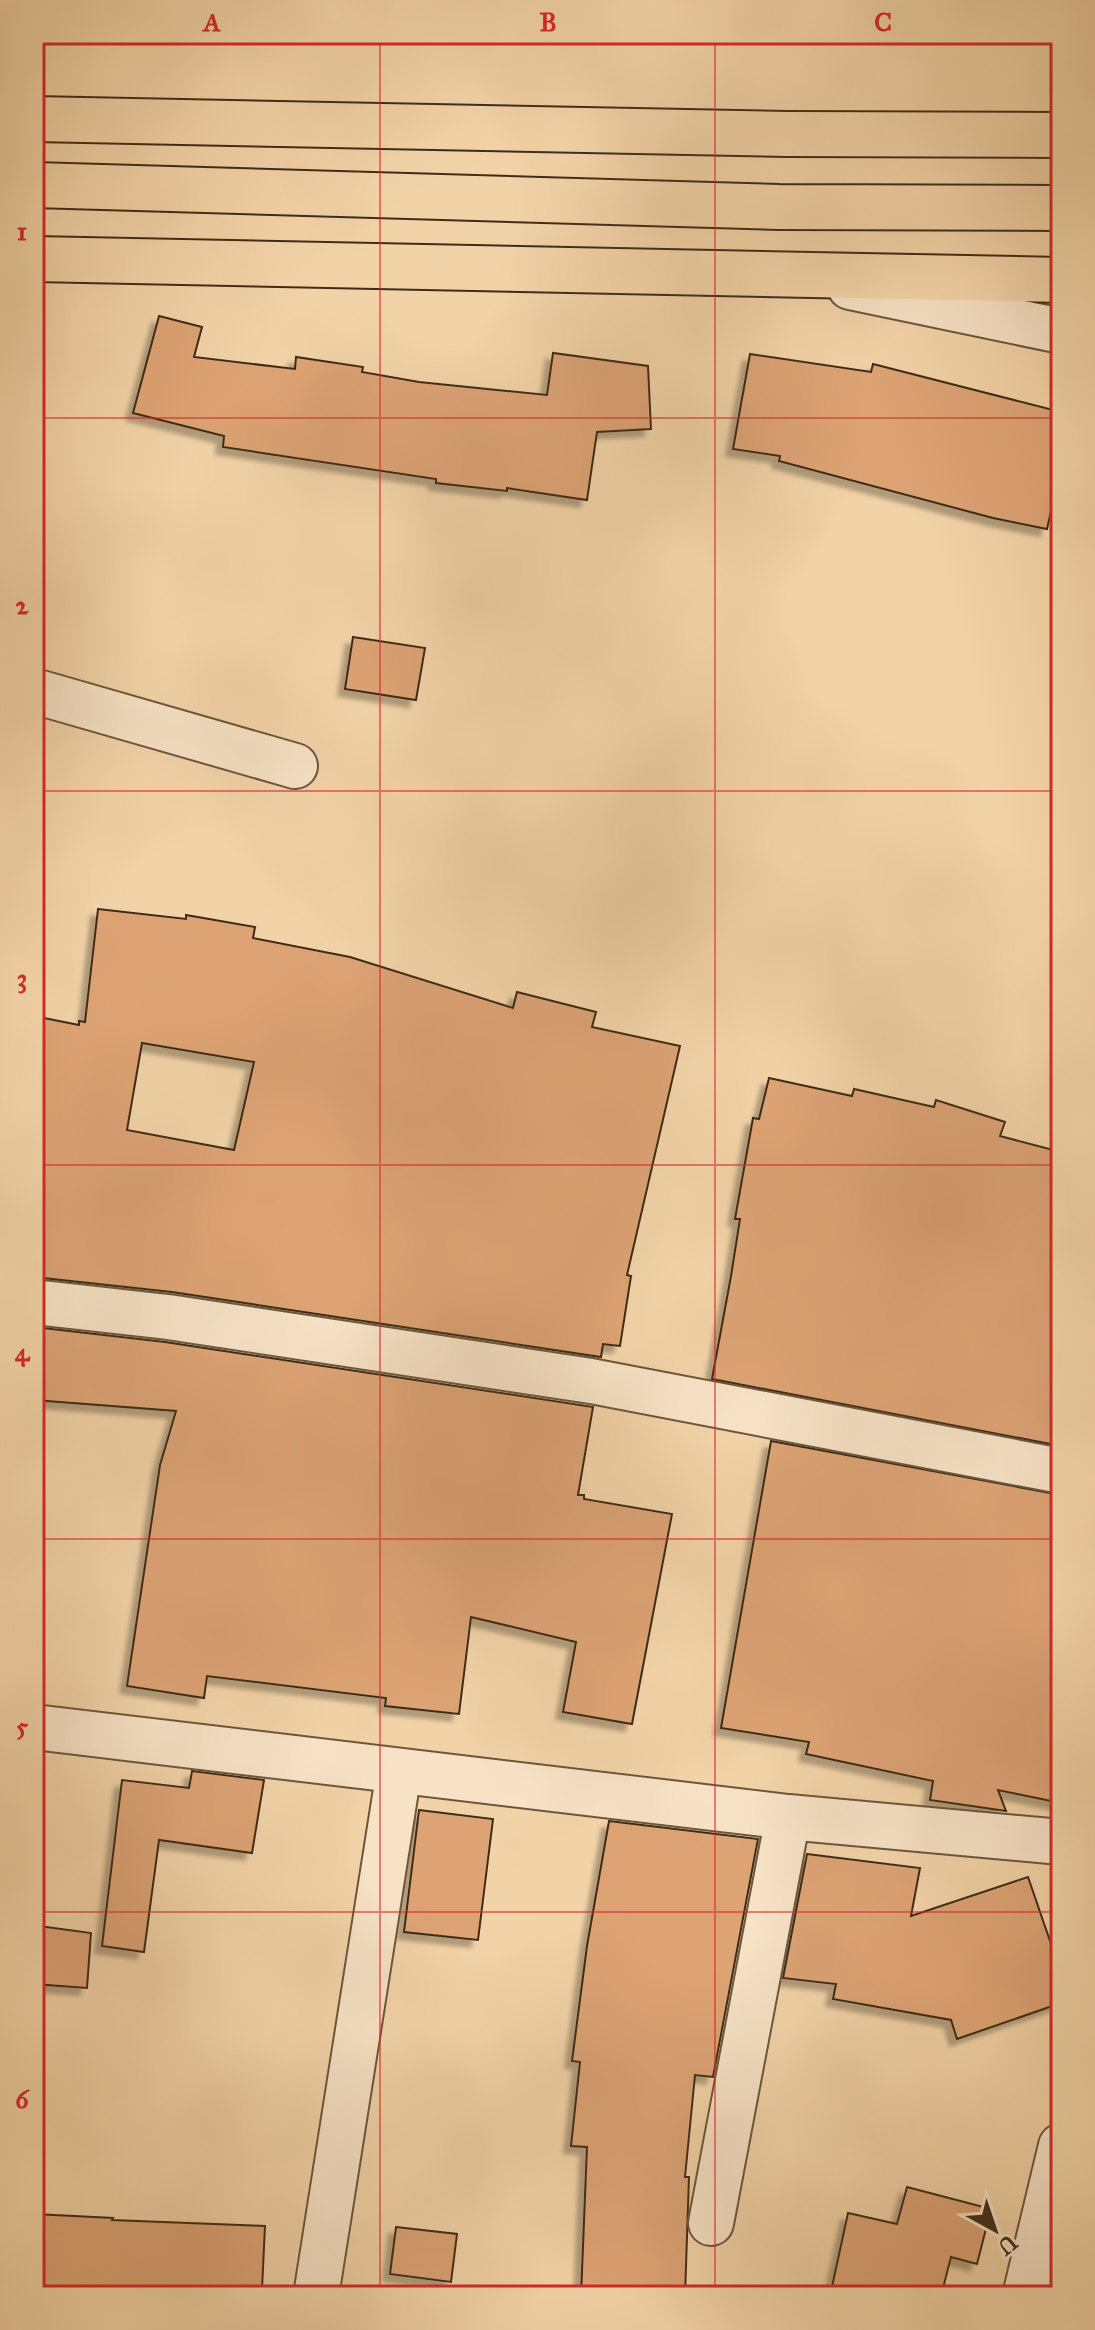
<svg xmlns="http://www.w3.org/2000/svg" width="1095" height="2330" viewBox="0 0 1095 2330" font-family="'IM FELL Great Primer',serif">
  <defs>
    <filter id="shadow"><feDropShadow dx="-7" dy="7" stdDeviation="2" flood-color="#0004"/></filter>
  </defs>
  <rect width="100%" height="100%" fill="#f2d3a7"/>
  <filter id="stains"><feTurbulence type="fractalNoise" baseFrequency=".0025" numOctaves="4"/><feColorMatrix values="0 0 0 0 .2 0 0 0 0 .09 0 0 0 0 .02 0 0 0 .5 -.17"/></filter>
  <radialGradient id="worn" r=".72"><stop offset=".6" stop-color="#630" stop-opacity="0"/><stop offset="1" stop-color="#630" stop-opacity=".3"/></radialGradient>
  <path fill="#dda375" stroke="#3f2c19" stroke-width="2" fill-rule="evenodd" filter="url(#shadow)" d="M159 316 202 327 194 357 295 369 296 357 363 367 362 372 419 382 547 395 553 353 648 366 651 429 597 432 587 500 507 488V491L436 483V479L223 447 224 436 133 413Z
    M750 354 871 372 873 364 1061 412V466L1047 529 993 518 779 461 780 456 733 449Z
    M353 637 425 648 416 700 345 689Z
    M98 909 186 919V915L255 927 253 938 350 957 513 1008 517 992 596 1012 592 1027 680 1046 627 1275 631 1276 620 1346 603 1344 601 1357 172 1292 34 1277V1016L79 1025V1021L85 1022ZM142 1043 254 1062 234 1150 127 1130Z
    M769 1078 852 1096 854 1089 934 1107 936 1100 1005 1122 1000 1136 1061 1152V1446L712 1379 731 1276 740 1219H735L753 1118 759 1119Z
    M34 1327 165 1342 593 1407 578 1495H584V1499L672 1514 632 1724 563 1712 576 1642 471 1617 459 1714 385 1706 386 1698 207 1676 204 1698 127 1686 160 1465 176 1411 34 1400Z
    M771 1441 1061 1495V1803L998 1790 1006 1811 930 1800 933 1781 806 1754 809 1742 721 1728Z
    M192 1771 264 1780 252 1853 159 1840 144 1952 102 1946 122 1780 189 1788Z
    M419 1810 493 1819 478 1940 404 1932Z
    M609 1821 758 1839 713 2077 695 2075 685 2177H689L685 2296H581L587 2147 571 2146 580 2062 572 2061 587 1946Z
    M807 1854 920 1868 911 1916 1028 1877 1061 1973V2003L957 2039 951 2020 833 1999 836 1984 783 1978Z
    M39 1926 91 1933 87 1988 34 1984Z
    M907 2187 991 2209 977 2264 951 2257 941 2296H830L848 2213 897 2224Z
    M34 2214 113 2218 112 2220 265 2226 262 2289 203 2287 202 2296H34Z
    M396 2227 457 2234 451 2282 390 2274Z"/>
  <g fill="none" stroke-linecap="round" stroke-linejoin="round">
    <defs>
      <path id="minor" d="M850 287 1061 331
        M34 691 295 766
        M34 1302 168 1317 591 1381 1061 1471
        M34 1727 788 1817 1061 1842
        M711 2223 788 1817
        M316 2296 399 1771
        M1025 2296 1061 2146"/>
      <path id="highway" d="M34 119 787 134 1061 135
        M34 185 779 207 1061 208
        M34 259 1061 280"/>
    </defs>
    <use href="#minor" stroke="#6c563c" stroke-width="48"/>
    <use href="#highway" stroke="#3f2c19" stroke-width="48"/>
    <use href="#minor" stroke="#f7e2c6" stroke-width="44"/>
    <use href="#highway" stroke="#f2d3a7" stroke-width="44"/>
  </g>
  <path fill="none" stroke="#d62828" stroke-width="2" stroke-opacity="0.55" d="M380 34V2296M715 34V2296M34 418H1061M34 791H1061M34 1165H1061M34 1539H1061M34 1912H1061"/>
  <rect width="1095" height="2330" fill="none" stroke="#f2d3a7" stroke-width="88"/>
  <g transform="translate(995 2230) rotate(140)" stroke="#f7e2c6" stroke-width="6" paint-order="stroke">
  <path d="M0-6L14 30L0 20L-14 30Z" fill="#3f2c19"/>
  <text y="-12" font-size="22" font-weight="bold" text-anchor="middle" fill="#3f2c19">U</text>
  </g>
  <rect x="44" y="44" width="1007" height="2242" fill="none" stroke="#d62828" stroke-width="3"/>
  <g font-size="26" text-anchor="middle" font-weight="bold" fill="#d62828">
    <text x="212" y="31">A</text>
    <text x="548" y="31">B</text>
    <text x="883" y="31">C</text>
    <text x="22" y="240">1</text>
    <text x="22" y="614">2</text>
    <text x="22" y="987">3</text>
    <text x="22" y="1361">4</text>
    <text x="22" y="1735">5</text>
    <text x="22" y="2108">6</text>
  </g>
  <rect width="100%" height="100%" filter="url(#stains)"/>
  <rect width="100%" height="100%" fill="url(#worn)"/>
</svg>
